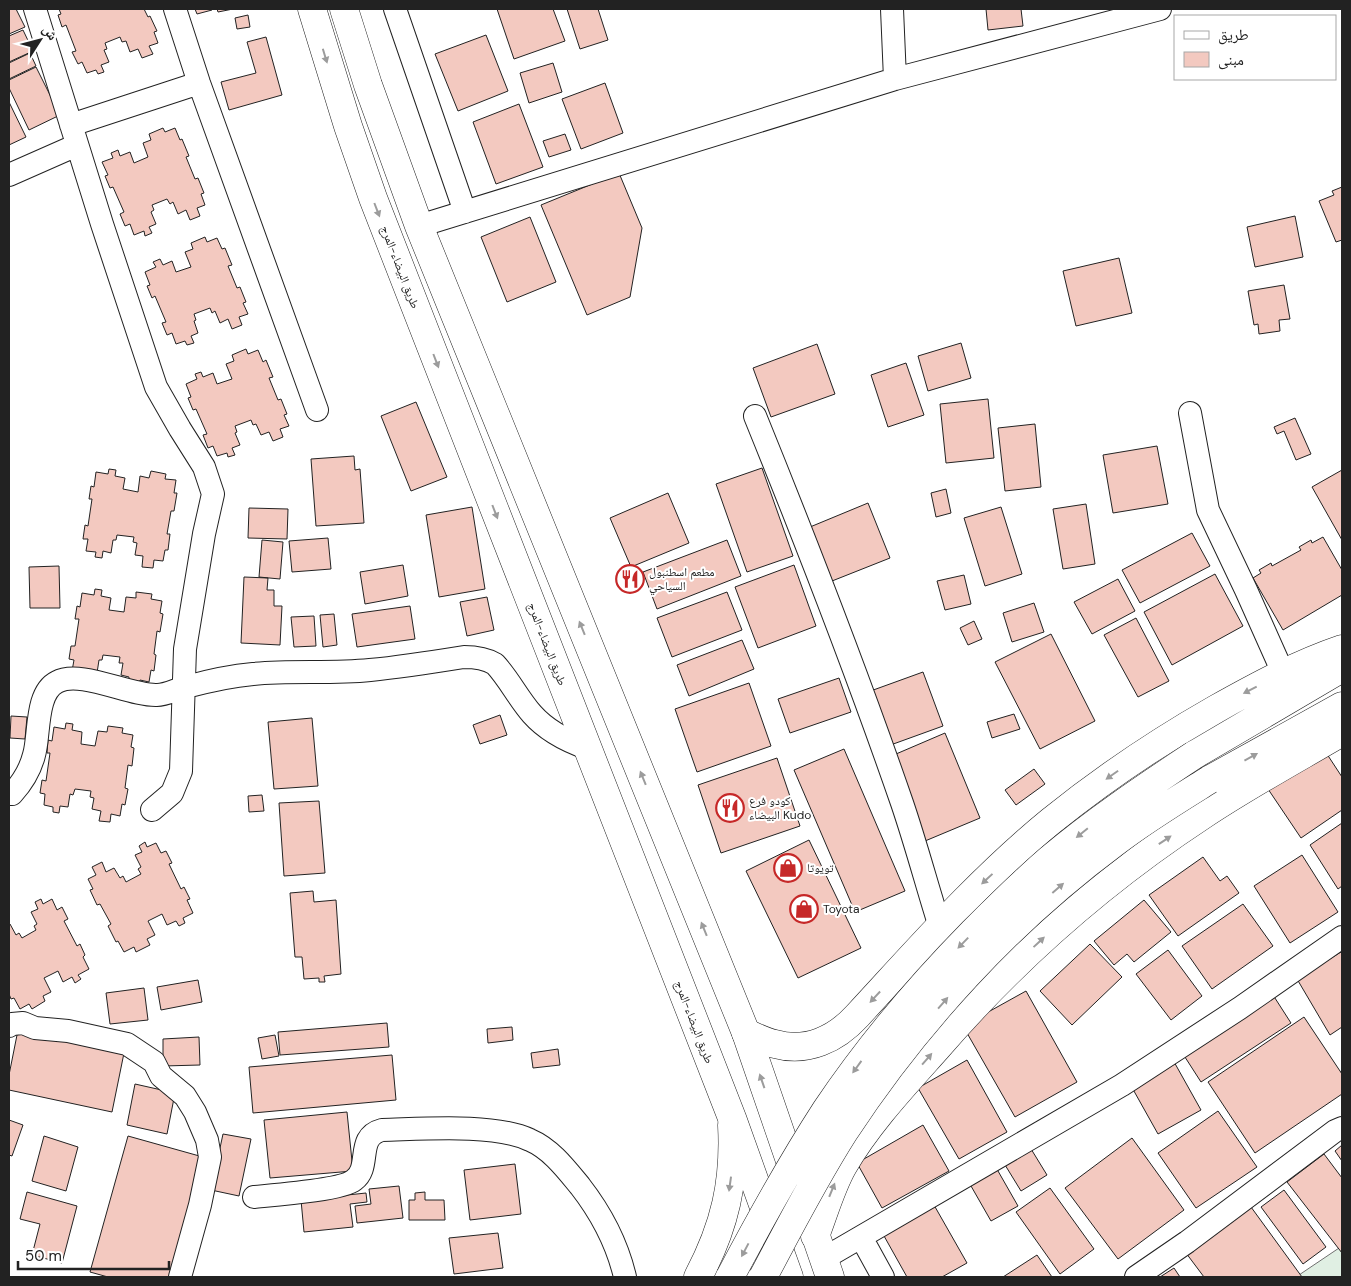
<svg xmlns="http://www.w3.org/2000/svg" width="1351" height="1286" viewBox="0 0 1351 1286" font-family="'DM Sans','Noto Naskh Arabic',sans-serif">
  <rect width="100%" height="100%" fill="#fff"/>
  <path fill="#e0efe3" stroke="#6f6f6f" d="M1342 1246V1277H1296Z"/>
  <path fill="#f3c9c0" stroke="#222" d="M12 9H16L25 27 9 34V10Z
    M59 9H144L148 17 150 16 157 31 154 32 158 43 149 46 153 54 142 58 138 49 130 52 126 41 122 42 120 37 105 43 107 49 104 50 109 62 101 65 104 72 98 74 96 70 87 73 82 62 78 64 72 52 76 51 66 25 62 27 58 15 61 14Z
    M195 9H212V10L197 14Z
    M217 9H233L218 12Z
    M497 9H553L565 41 514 59Z
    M567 9H598L608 40 580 49Z
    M986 9H1021L1023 26 988 30Z
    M248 15 250 27 237 29 235 18Z
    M23 30 33 51 9 62V36Z
    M486 35 508 91 458 111 435 54Z
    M266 37 282 95 229 110 221 82 256 73 247 42Z
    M30 53 36 66 9 79V63Z
    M553 63 562 92 529 103 520 73Z
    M36 67 60 115 29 130 9 88V80Z
    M605 83 623 133 581 149 562 99Z
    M9 102 26 137 9 145Z
    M519 104 543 167 496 184 473 122Z
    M163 128 165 132 175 128 180 140 182 139 189 156 186 157 195 179 198 178 204 193 201 194 205 205 197 208 200 216 190 220 186 210 178 214 173 202 170 204 167 199 152 205 154 210 151 212 156 224 149 227 152 233 145 236 144 231 134 235 130 224 125 226 120 214 124 212 113 187 110 188 105 176 108 175 102 162 113 158 111 153 118 150 120 156 130 152 134 163 148 157 143 143 151 140 149 134Z
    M565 134 571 150 549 157 543 141Z
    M619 173 642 228 630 297 587 315 541 205Z
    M1342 187V240L1336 242 1319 201 1334 195 1332 191Z
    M1295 216 1303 257 1255 267 1247 227Z
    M530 217 556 282 507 302 481 237Z
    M205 237 207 242 217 238 222 249 225 248 232 265 228 266 237 288 240 287 246 302 243 303 248 314 239 317 242 325 232 329 228 319 220 323 215 311 212 313 210 308 194 314 196 320 194 321 198 333 191 336 194 343 187 345 185 341 176 344 172 333 167 335 162 323 166 322 155 296 152 298 147 286 150 285 145 272 156 267 153 262 160 259 163 265 172 261 176 272 191 267 185 252 193 249 191 243Z
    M1119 258 1132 313 1076 326 1063 271Z
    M1284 285 1290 319 1279 320 1280 331 1259 334 1258 324 1254 325 1248 291Z
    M961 343 971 378 928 391 918 356Z
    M817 344 835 394 771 417 753 368Z
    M246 349 248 354 258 350 263 362 266 360 273 377 269 378 278 400 281 399 287 414 284 415 289 426 280 429 283 437 273 441 269 432 261 435 256 424 253 425 251 420 235 426 237 432 235 433 240 445 232 448 235 455 228 457 227 453 217 456 213 446 208 448 203 435 207 434 196 409 193 410 188 398 191 397 186 384 197 379 195 374 201 372 203 377 213 373 217 384 232 379 226 364 234 361 232 355Z
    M906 363 924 415 888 427 871 375Z
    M988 399 994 458 946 463 940 404Z
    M416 402 447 477 411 491 381 416Z
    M1295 418 1311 454 1296 460 1284 431 1277 434 1274 427Z
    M1035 424 1041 487 1005 491 998 428Z
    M1157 446 1168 504 1113 513 1103 455Z
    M354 456 355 470 360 469 364 523 316 526 311 459Z
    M762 468 793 556 747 572 716 484Z
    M109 469 116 470 115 476 125 478 123 489 138 492 140 476 149 478 151 471 166 474 165 479 176 480 174 493H177L174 511H171L167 534H170L168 550H165L163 561 154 560 153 568 142 567 143 556 135 555 137 543 133 542 134 537 117 535 116 540H113L111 553 103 551 102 558 95 557 96 552 86 551 88 539H83L85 525 88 526 92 499H89L91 486 94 487 96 472 108 474Z
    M1342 470V540L1312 487Z
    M946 489 951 513 936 517 931 493Z
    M668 493 689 543 631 567 610 518Z
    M868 503 890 558 832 581 810 527Z
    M1086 504 1095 564 1063 569 1053 509Z
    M472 507 485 589 439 597 426 515Z
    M1001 507 1022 574 985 586 964 518Z
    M249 508 288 509 287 539 248 538Z
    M1192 533 1210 566 1140 603 1122 570Z
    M1323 537 1342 570V595L1283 630 1253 578 1261 573 1259 570 1271 563 1272 566 1301 550 1299 547 1311 540 1312 543Z
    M328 538 331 569 292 572 289 541Z
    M262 540 283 542 280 579 259 577Z
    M727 540 741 576 657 609 643 572Z
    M403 565 408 596 365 604 360 572Z
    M794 565 816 626 758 648 735 587Z
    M59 566 60 608H30L29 567Z
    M1215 574 1243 626 1172 665 1144 612Z
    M964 575 971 604 945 610 937 581Z
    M244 577 268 578 267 590H274V606H282L280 645 241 643Z
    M1118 579 1135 611 1092 634 1074 602Z
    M95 589 102 590 101 596 111 598 109 610 124 612 126 597 136 598V592L152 594 151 599 162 601 160 613 163 614 160 632 157 631 154 654 156 655 154 671 151 670 149 682 140 680 138 689 128 687 129 677 121 675 123 663H119L120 657 103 655 102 660H99L97 673 72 671 74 660 69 659 71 646H75L79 619H75L77 606 80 607 82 593 94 595Z
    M727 592 742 630 672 657 657 618Z
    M487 597 494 630 467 636 460 602Z
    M1034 603 1044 632 1012 642 1003 613Z
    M410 606 415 639 357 647 352 614Z
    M334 614 337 645 323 647 320 615Z
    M314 616 316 646 294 647 291 617Z
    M1136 618 1169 681 1138 697 1104 635Z
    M974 621 982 639 968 645 960 628Z
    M1051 634 1095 721 1040 749 995 662Z
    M742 640 754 669 689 696 677 665Z
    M923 672 943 726 885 747 865 693Z
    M839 678 851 712 790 733 778 699Z
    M749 683 771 746 697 772 675 709Z
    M1014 714 1020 729 992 738 987 722Z
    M500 715 507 735 480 744 473 725Z
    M11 716 27 717 25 739 10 738Z
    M312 718 318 786 274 789 268 722Z
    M66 723 73 724 72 730 82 732 81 744 95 746 98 731 107 732 108 726 123 728 122 733 133 735 131 747 134 748 132 766 128 765 125 788 128 789 125 805 122 804 120 816 111 814 110 822 99 821 101 811 92 809 94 798 90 797 91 791 75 789 73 795 70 794 68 807 60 806 59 813 53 812V807L44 805 45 794 40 793 42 780 46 781 50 753H47L48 740 52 741 54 727 65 729Z
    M945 733 980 818 925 841 889 757Z
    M844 749 905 891 855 912 794 770Z
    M1325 751 1342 777V810L1301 838 1268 789Z
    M777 758 800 826 721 853 698 785Z
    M1034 769 1045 784 1016 805 1005 790Z
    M262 795 264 811 249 812 248 796Z
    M319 801 325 873 284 876 279 803Z
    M1342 823V886L1338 889 1310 845Z
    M809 840 861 948 798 978 746 871Z
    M145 842 147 847 156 843 161 853 166 851 172 863 169 864 181 889 184 887 190 899 187 900 193 913 183 918 185 923 179 926 176 921 167 925 162 914 148 921 155 935 147 939 150 945 136 952 134 947 124 952 118 941 116 942 108 926 111 924 100 904 97 905 90 890 93 889 88 879 96 875 92 867 102 862 106 872 114 868 120 878 123 876 126 882 141 874 138 869 141 867 135 855 142 852 139 846Z
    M1302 855 1338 912 1290 943 1254 886Z
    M1203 857 1220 881 1227 876 1239 893 1178 936 1149 895Z
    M313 891 314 902 336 900 341 974 324 976 325 982H319V978L304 979 302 957H295L290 893Z
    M41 899 43 904 52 899 57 910 62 907 68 919 64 921 77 946 80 944 85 955 83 957 89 969 78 975 81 979 75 983 72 977 63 982 58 971 44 978 51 992 43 996 45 1001 32 1009 29 1004 20 1009 14 998 11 999 9 994V925L10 924 16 935 19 933 22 938 36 930 34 926 37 924 31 912 38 909 35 902Z
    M1144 900 1171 932 1134 962 1127 954 1114 965 1094 941Z
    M1243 904 1273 946 1212 989 1182 946Z
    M1090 944 1122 977 1072 1025 1040 991Z
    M1168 950 1202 996 1171 1020 1136 974Z
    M1341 952 1342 955V1027L1330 1035 1297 979Z
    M198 980 202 1002 161 1010 157 987Z
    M144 988 148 1020 110 1024 106 993Z
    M1026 991 1077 1082 1015 1117 963 1026Z
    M1273 995 1291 1023 1201 1082 1183 1054Z
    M1304 1017 1342 1074V1094L1255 1153 1208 1082Z
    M387 1023 389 1047 280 1055 278 1032Z
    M512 1027 513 1040 488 1043 487 1029Z
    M18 1030 124 1053 112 1112 9 1090V1075Z
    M275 1035 279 1056 262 1059 258 1038Z
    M199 1037 200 1065 163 1066V1039Z
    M558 1049 560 1065 533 1068 531 1053Z
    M392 1055 396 1100 253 1113 249 1067Z
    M967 1060 1007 1132 959 1159 918 1088Z
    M1173 1060 1201 1110 1158 1134 1130 1084Z
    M135 1084 175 1093 167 1134 127 1125Z
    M1218 1111 1257 1167 1196 1208 1158 1153Z
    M347 1112 353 1171 270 1178 264 1120Z
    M9 1120 23 1125 12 1156 9 1155Z
    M923 1125 949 1171 882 1208 857 1163Z
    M223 1134 251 1139 239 1196 211 1190Z
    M44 1136 78 1147 66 1191 32 1181Z
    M128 1136 203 1157 170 1277H108L90 1272Z
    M1132 1138 1184 1210 1118 1259 1065 1188Z
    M1028 1144 1047 1175 1021 1191 1002 1160Z
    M1342 1145V1161L1335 1151Z
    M1324 1154 1342 1178V1253L1287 1182Z
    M515 1164 521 1214 470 1220 464 1170Z
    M994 1164 1018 1206 991 1221 967 1179Z
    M399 1186 403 1218 357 1223 355 1206 371 1204 369 1189Z
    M1050 1188 1094 1249 1060 1274 1016 1212Z
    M1284 1190 1326 1247 1303 1264 1261 1207Z
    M27 1192 77 1206 62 1263 32 1255 40 1224 20 1219Z
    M425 1192V1200H444L445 1220H409V1200H415V1193Z
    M366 1193 367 1202 350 1204 353 1227 304 1232 301 1200Z
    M930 1198 967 1263 942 1277H907L879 1227Z
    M1251 1207 1302 1277H1204L1186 1253Z
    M498 1233 503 1268 454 1274 449 1238Z
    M1037 1255 1052 1277H1003Z
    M1174 1268 1180 1277H1160Z"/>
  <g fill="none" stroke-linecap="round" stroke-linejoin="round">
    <defs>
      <path id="minor" d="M35 9 102 224 156 387 180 429 204 467 213 494 204 534 185 649 181 771 172 793 152 810
        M175 9 199 83 317 410
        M395 9 465 212
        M892 9 895 79
        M71 125 199 83
        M9 175 77 145
        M419 226 895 79 1160 9
        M1190 413 1208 510 1246 590 1283 673
        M755 416C807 544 857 673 902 803 916 844 927 886 940 927
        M9 794H12C22 783 30 771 34 755 40 735 35 693 57 682 80 669 130 696 157 695 166 695 177 689 186 687 208 681 230 676 253 674 291 670 331 674 370 670 401 667 433 662 464 657 475 657 485 658 495 664 509 679 518 698 532 714 547 731 567 741 587 748
        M9 1026 12 1024 23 1023 35 1028 68 1031 127 1044 154 1062 161 1076 185 1096 195 1112 207 1140 210 1157 200 1205 180 1277
        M254 1197C274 1195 342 1190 354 1180 372 1167 355 1137 382 1130 423 1129 493 1123 530 1140 551 1149 566 1169 580 1186 601 1213 617 1243 625 1277
        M861 1237 883 1277
        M823 1259 1122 1085 1240 1008 1342 937
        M1136 1277 1187 1242 1335 1131 1342 1128"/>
      <path id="major" d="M1194 755 1342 668
        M1209 780 1342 706
        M746 1033C756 1037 765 1042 775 1044 807 1053 836 1039 857 1016 919 949 980 879 1051 821 1103 779 1158 742 1216 709 1257 686 1298 664 1342 649
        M815 1236C824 1213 831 1187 843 1166 868 1123 904 1085 937 1048 1015 958 1104 880 1203 815 1248 785 1296 759 1342 732
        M698 1277C725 1226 735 1182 732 1125"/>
      <path id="highway" d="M312 9 348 126 373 198 732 1118 789 1277
        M344 9 368 85 419 226 746 1033 830 1277"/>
    </defs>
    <use href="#minor" stroke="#222" stroke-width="24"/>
    <use href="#major" stroke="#222" stroke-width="29"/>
    <use href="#highway" stroke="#222" stroke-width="29"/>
    <use href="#minor" stroke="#fff" stroke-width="22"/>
    <use href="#major" stroke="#fff" stroke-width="28"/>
    <use href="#highway" stroke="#fff" stroke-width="28"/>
    <defs>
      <path id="major-bridge" d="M730 1277C760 1220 791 1164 826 1110 869 1046 919 987 973 932 998 907 1023 882 1050 859 1095 821 1144 788 1194 755
        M763 1277C789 1228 814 1179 844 1132 916 1022 1009 921 1114 843 1144 820 1177 800 1209 780"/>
    </defs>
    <use href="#major-bridge" stroke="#222" stroke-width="29" stroke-linecap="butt"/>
    <use href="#major-bridge" stroke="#fff" stroke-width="28"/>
  </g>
  <defs><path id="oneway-solid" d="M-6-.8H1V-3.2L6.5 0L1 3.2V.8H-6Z" transform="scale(1.25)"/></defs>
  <g fill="#9c9c9c">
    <use href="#oneway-solid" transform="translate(325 56) rotate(73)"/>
    <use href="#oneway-solid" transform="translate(377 210) rotate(69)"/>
    <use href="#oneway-solid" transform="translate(436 361) rotate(69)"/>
    <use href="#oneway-solid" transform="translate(495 512) rotate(69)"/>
    <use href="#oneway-solid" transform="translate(582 628) rotate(-112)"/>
    <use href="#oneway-solid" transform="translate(1250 690) rotate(153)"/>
    <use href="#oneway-solid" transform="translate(1251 757) rotate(-29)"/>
    <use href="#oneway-solid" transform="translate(1112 775) rotate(145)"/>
    <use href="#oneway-solid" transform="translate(643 778) rotate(-112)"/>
    <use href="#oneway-solid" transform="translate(1082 833) rotate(141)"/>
    <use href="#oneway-solid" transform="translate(1165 840) rotate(-34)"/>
    <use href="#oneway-solid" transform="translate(987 879) rotate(137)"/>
    <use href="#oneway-solid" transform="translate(1058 888) rotate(-41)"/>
    <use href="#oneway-solid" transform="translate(704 929) rotate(-112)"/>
    <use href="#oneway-solid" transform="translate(1039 942) rotate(-43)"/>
    <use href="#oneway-solid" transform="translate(963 943) rotate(134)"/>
    <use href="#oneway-solid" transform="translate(875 997) rotate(133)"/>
    <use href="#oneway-solid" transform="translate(943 1003) rotate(-49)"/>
    <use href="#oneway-solid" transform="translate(927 1059) rotate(-49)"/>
    <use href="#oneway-solid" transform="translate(857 1067) rotate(126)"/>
    <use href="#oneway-solid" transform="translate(762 1081) rotate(-109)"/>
    <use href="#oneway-solid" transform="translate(730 1184) rotate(98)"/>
    <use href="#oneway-solid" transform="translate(832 1190) rotate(-68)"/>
    <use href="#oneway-solid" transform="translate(745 1250) rotate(118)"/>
  </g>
  <defs>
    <symbol id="restaurant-ring" viewBox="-11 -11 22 22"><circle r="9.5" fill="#fff" stroke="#c62828" stroke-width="1.5"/><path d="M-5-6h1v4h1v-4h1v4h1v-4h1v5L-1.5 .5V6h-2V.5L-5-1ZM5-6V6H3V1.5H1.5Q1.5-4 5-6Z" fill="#c62828"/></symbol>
    <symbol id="shop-ring" viewBox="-11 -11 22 22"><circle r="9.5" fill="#fff" stroke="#c62828" stroke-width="1.5"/><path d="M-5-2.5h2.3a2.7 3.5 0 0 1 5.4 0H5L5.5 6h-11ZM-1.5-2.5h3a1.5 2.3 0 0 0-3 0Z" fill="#c62828"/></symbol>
  </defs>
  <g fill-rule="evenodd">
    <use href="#restaurant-ring" x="614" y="563" width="32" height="32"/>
    <use href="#restaurant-ring" x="714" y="792" width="32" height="32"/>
    <use href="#shop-ring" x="772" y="852" width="32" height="32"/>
    <use href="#shop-ring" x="788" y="893" width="32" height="32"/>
  </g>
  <g text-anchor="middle" stroke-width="4" stroke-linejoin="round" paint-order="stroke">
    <g font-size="12" fill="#222" stroke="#fff">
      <text transform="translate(400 267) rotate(69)" y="4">طريق البيضاء-المرج</text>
      <text transform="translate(547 644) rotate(69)" y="4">طريق البيضاء-المرج</text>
      <text transform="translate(694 1022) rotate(69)" y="4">طريق البيضاء-المرج</text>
    </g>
    <g font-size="12" fill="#222" stroke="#fff" text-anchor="start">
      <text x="649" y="576">مطعم اسطنبول<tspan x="649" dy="14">السياحي</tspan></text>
      <text x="749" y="805">كودو فرع<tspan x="749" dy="14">البيضاء Kudo</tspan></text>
      <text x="807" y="872">تويوتا</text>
      <text x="823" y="913">Toyota</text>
    </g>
  </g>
  <rect width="1351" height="1286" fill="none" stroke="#222222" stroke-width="20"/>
  <rect x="1174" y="15" width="162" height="65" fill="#ffffff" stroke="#a7a7a7"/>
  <rect x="1184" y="31" width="25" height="8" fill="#ffffff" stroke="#a7a7a7"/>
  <text x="1218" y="40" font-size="15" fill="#222222">طريق</text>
  <rect x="1184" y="52" width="25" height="15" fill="#f3c9c0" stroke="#a7a7a7"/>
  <text x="1218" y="65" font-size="15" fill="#222222">مبنى</text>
  <g transform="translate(40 40) rotate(54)" stroke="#ffffff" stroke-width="4" paint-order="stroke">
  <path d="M0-4L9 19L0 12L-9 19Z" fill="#222222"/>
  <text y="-8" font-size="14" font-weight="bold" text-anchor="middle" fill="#222222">ش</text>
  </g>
  <path d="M18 1261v8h151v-8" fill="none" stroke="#222222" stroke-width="2.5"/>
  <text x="25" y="1261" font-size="15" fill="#222222" stroke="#ffffff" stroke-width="4" paint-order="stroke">50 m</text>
</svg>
